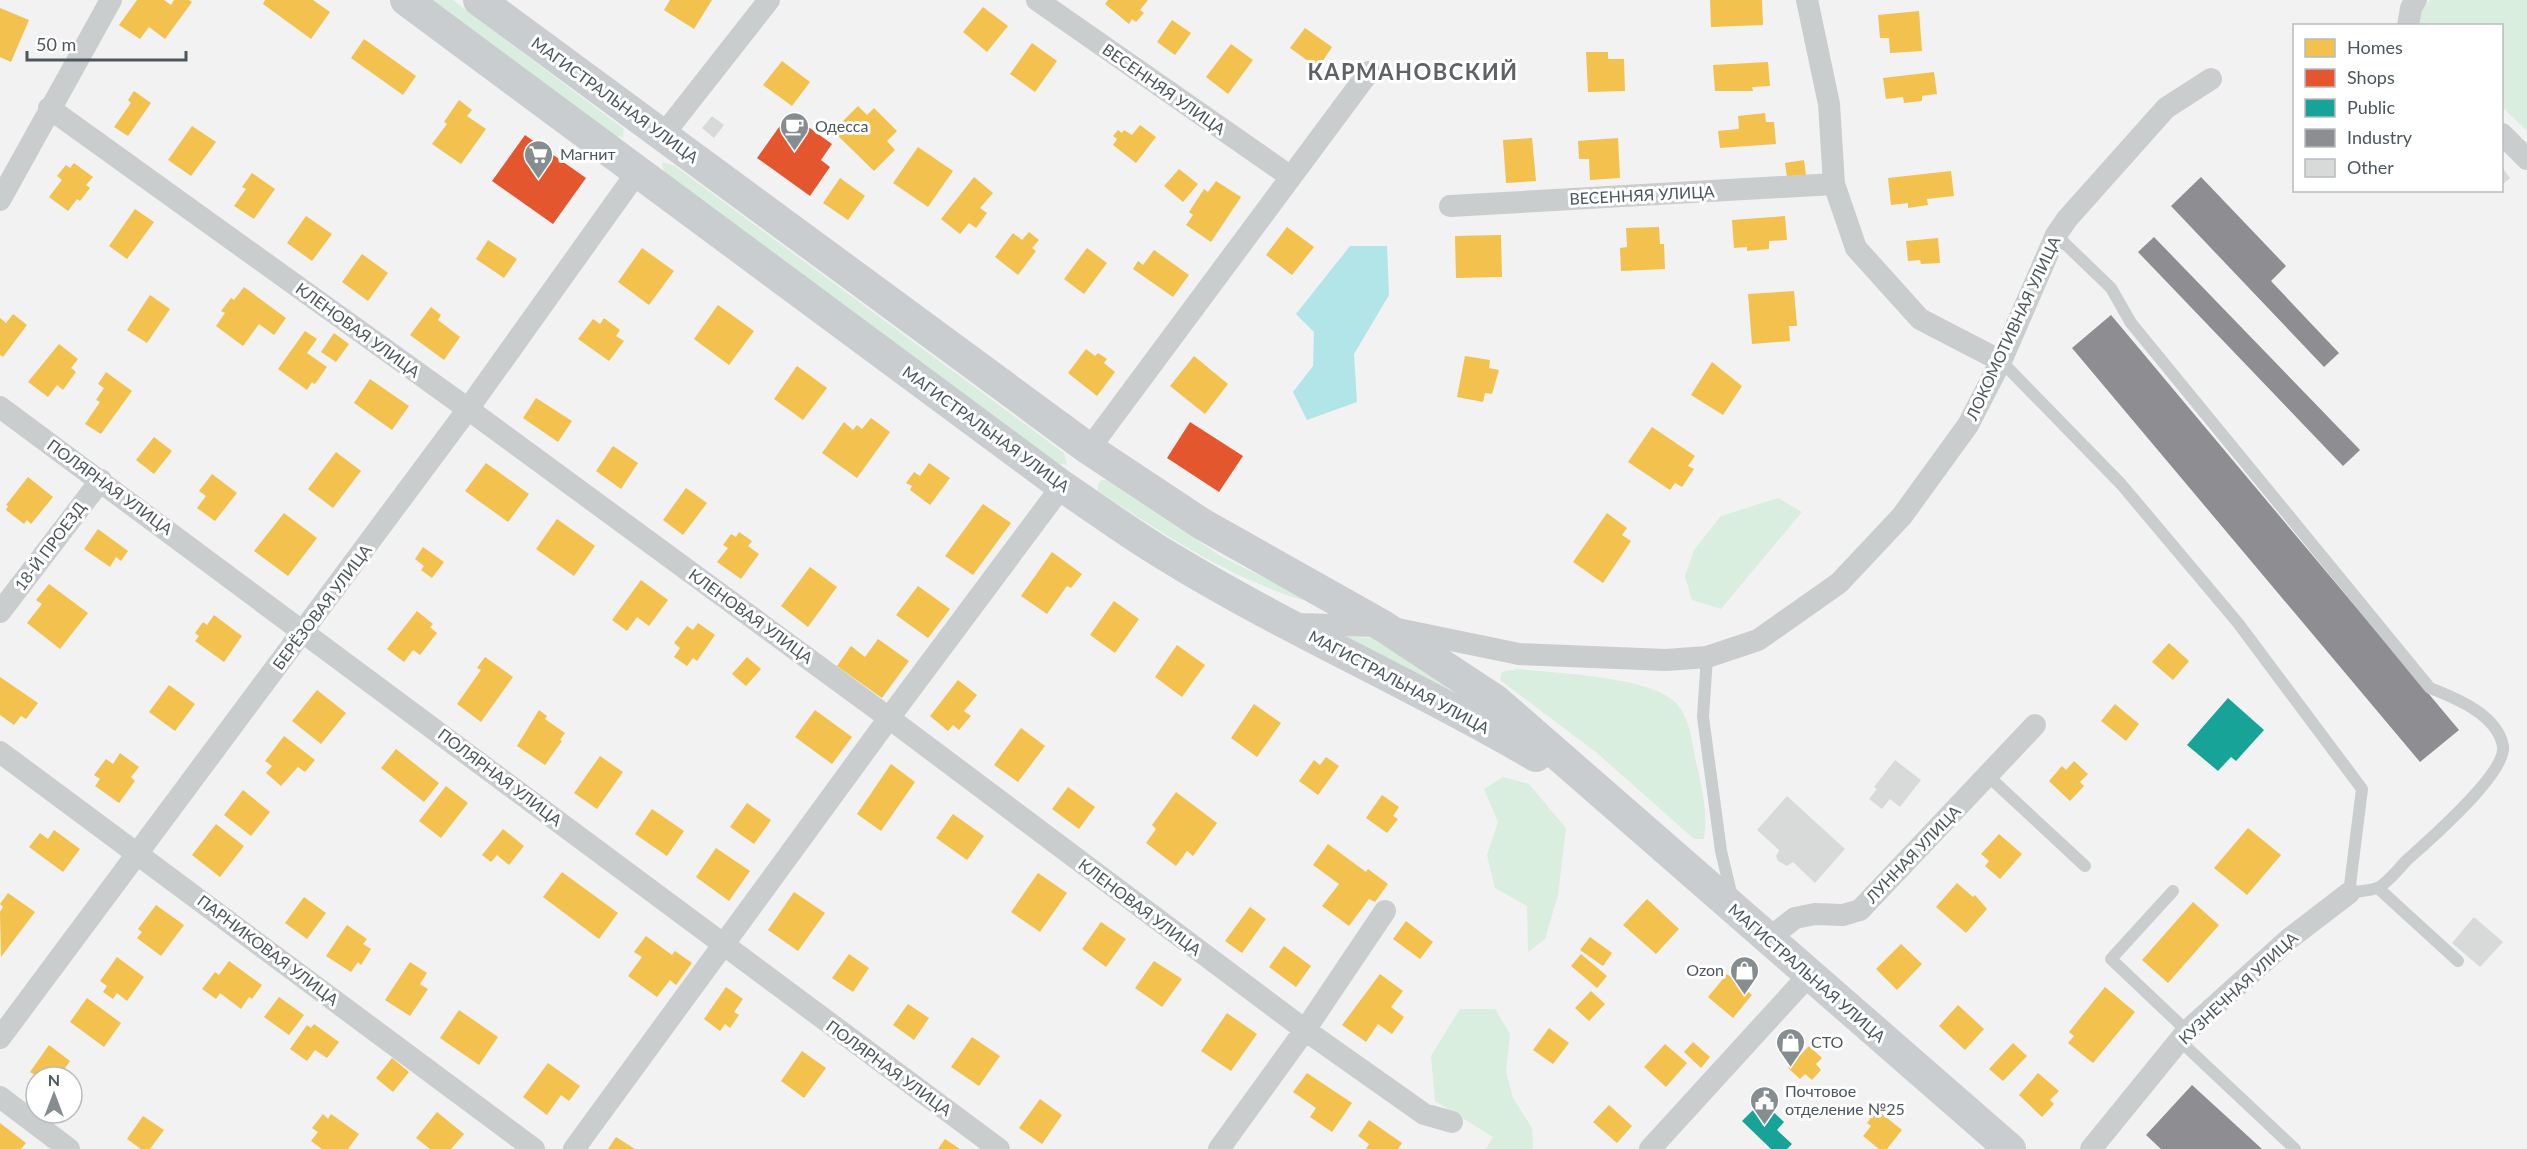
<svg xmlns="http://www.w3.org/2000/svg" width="2527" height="1149" viewBox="0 0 2527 1149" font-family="Lato,sans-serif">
  <rect width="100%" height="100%" fill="#f2f2f2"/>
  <path fill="#d9eede" d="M428 0H453L624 129 623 137 613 136Z
    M2430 0H2527V131L2502 107V26L2421 25 2419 15Z
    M662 162 675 166 1064 453 1067 465 1054 463 664 173Z
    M1101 480H1107L1222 557 1314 602C1293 599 1276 591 1257 583 1200 559 1150 525 1098 491V485Z
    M1778 498 1802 512 1721 609 1692 600 1685 576 1694 550 1721 516Z
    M1333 635 1373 638 1467 701Z
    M1517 669C1554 673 1650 676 1676 703 1690 718 1692 743 1696 762 1702 787 1708 814 1704 839H1694L1597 753 1500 680 1502 672Z
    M1503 777 1529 784 1566 828 1558 895 1545 939 1528 952 1527 906 1495 888 1487 855 1498 822 1484 789Z
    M1460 1009H1495L1510 1034 1506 1072 1513 1098 1532 1128 1533 1149H1486L1493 1137 1435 1101 1431 1056Z"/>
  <path fill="#b2e5e8" d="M1350 246H1387L1389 295 1354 354 1357 402 1307 420 1293 392 1313 366 1314 332 1296 314Z"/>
  <path fill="#f2c14e" d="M137 0H164L171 5 174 0H189L192 2 165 39 149 27 140 39 119 25Z
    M265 0H313L330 12 311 39 263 4Z
    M670 0H712L694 29 664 10Z
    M1108 0H1148L1140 10 1144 13 1136 22 1132 19 1129 24 1105 4Z
    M1710 0H1762L1763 25 1711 27Z
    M983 7 1008 26 987 52 963 32Z
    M0 8 29 20 11 62 0 57Z
    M1919 11 1922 51 1890 53 1889 38H1880L1878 15Z
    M1172 20 1191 33 1175 55 1157 42Z
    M1305 28 1332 47 1318 68 1290 48Z
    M364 39 416 76 403 95 351 58Z
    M1032 43 1057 61 1035 92 1010 74Z
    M1231 44 1253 60 1228 94 1206 77Z
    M1586 52H1608V59H1624L1625 91 1588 92Z
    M782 61 810 82 792 106 763 85Z
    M1768 62 1770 86 1752 87 1753 91H1715L1713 65Z
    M1934 72 1937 94 1922 96V101L1904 103 1903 97 1886 99 1883 78Z
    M134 91 151 103 128 136 114 127 131 103 128 100Z
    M459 100 472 110 467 116 486 129 461 164 432 144 447 124 444 122Z
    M858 106 867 115 874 108 897 131 887 141 895 150 874 171 833 131Z
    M1765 113 1766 122H1774L1776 144 1720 148 1718 131 1739 129 1738 116Z
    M1140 125 1156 137 1136 163 1113 145 1117 139 1113 136 1118 130 1122 133 1124 130 1132 135Z
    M192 126 216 142 191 176 168 160Z
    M1532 138 1536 181 1506 183 1503 140Z
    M1618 138 1620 178 1590 180 1589 159H1579L1578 141Z
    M918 147 953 171 928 207 893 183Z
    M1804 160 1806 175 1787 177 1785 163Z
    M74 163 93 177 86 185 90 188 80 201 77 199 68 211 49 197 62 180 57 176 66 165 70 168Z
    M1179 169 1198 184 1183 202 1164 186Z
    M1951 171 1954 196 1927 199 1928 205 1908 208V203L1891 205 1888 178Z
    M252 173 275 189 254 219 234 206 246 189 242 187Z
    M974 177 993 193 980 208 987 213 976 228 969 223 960 234 941 219Z
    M840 178 865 196 848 220 823 203Z
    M1216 181 1241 197 1211 242 1186 225 1193 215 1189 212 1204 189 1208 192Z
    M135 209 154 222 127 259 109 246Z
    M306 216 332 234 312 261 287 243Z
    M1785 216 1787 240 1769 241V249L1747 251V247L1734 248 1732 220Z
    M1287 227 1314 247 1292 275 1266 255Z
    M1659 227 1660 244H1664L1665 269 1621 271 1620 248 1627 247 1626 228Z
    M1029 232 1039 240 1032 248 1036 251 1018 275 995 257 1013 233 1022 240Z
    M1501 235 1502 277 1456 278 1455 236Z
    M1938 238 1940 263 1921 264 1920 260 1908 261 1906 241Z
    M488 240 517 259 504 278 476 259Z
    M642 248 674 271 649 305 618 282Z
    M1087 248 1107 263 1084 294 1064 279Z
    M1154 250 1189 275 1173 297 1133 269 1138 261 1143 265Z
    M362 254 388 273 368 301 342 282Z
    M244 287 286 318 274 335 259 324 243 346 216 326 225 313 221 311 231 298 234 300Z
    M1794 291 1797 326H1789L1790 341 1752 344 1748 294Z
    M150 295 170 309 147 343 127 330Z
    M718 305 754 331 729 365 694 339Z
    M431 307 441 315 438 320 460 337 444 360 410 335Z
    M13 314 27 325 3 357 0 355V318L6 323Z
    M604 318 620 330 616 336 624 341 609 361 578 339 593 319 600 324Z
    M305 331 317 339 307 353 327 367 315 384 312 382 307 390 278 369Z
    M334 333 349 344 336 362 321 352Z
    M59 344 78 359 71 368 76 372 63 390 57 385 48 397 28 382Z
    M1086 349 1095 356 1098 353 1107 359 1104 363 1115 372 1097 396 1068 373Z
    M1194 356 1228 384 1205 414 1170 386Z
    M1465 356 1490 360 1489 368 1499 370 1492 394 1485 393 1483 402 1457 397Z
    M1712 362 1742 386 1723 415 1691 395Z
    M797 366 827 388 803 420 774 399Z
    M106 372 132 391 101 434 85 424 100 402 96 400 104 388 98 384Z
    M370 379 409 406 392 430 354 403Z
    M536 398 572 421 558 442 523 418Z
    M871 418 890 432 857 478 822 453 844 422 853 430 857 425 862 429Z
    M1652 427 1695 456 1688 466 1694 469 1682 487 1675 483 1670 490 1628 462Z
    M154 437 172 451 154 474 136 460Z
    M613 446 638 463 621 489 596 471Z
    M336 452 361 471 333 508 308 489Z
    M486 463 529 494 508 522 465 491Z
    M929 463 950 478 930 505 910 490 912 486 906 483 914 472 920 476Z
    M212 474 237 493 215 521 197 508 206 496 199 491Z
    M28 477 53 497 31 524 27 520 24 524 6 510 8 506 6 505Z
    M686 488 707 503 683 535 663 520Z
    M983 504 1011 523 973 575 945 556Z
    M284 513 317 538 288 576 254 551Z
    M1607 513 1627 528 1622 535 1631 541 1603 583 1573 562Z
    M557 519 595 546 574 576 536 549Z
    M98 529 128 551 121 561 116 557 110 567 84 549Z
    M739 532 752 541 748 546 759 554 741 579 717 562 728 548 723 545 731 534 736 537Z
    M423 547 444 562 432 578 421 570 424 566 415 559Z
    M1052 552 1082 574 1071 588 1067 586 1047 614 1021 596Z
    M810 567 837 587 808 627 781 606Z
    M641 580 668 600 649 626 637 617 627 631 612 620Z
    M49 584 88 613 60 649 27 623 42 604 36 600Z
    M918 586 950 609 928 638 896 615Z
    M1114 601 1139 619 1115 653 1090 635Z
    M417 611 433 624 430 627 437 633 420 655 413 650 404 662 387 649Z
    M214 615 242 636 224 662 195 641 199 636 195 633 203 622 207 625Z
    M698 623 715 635 697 661 693 658 687 666 674 657 680 648 674 643 687 626 693 630Z
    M878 639 909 661 882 698 837 666 851 646 865 657Z
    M2169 643 2189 661 2173 680 2152 662Z
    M1177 645 1205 665 1182 697 1155 677Z
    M485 657 513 677 481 722 457 704 481 670 477 668Z
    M747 657 761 669 746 686 732 674Z
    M0 677 38 703 26 719 21 716 14 725 0 715Z
    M958 680 977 695 964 711 971 716 959 730 953 725 948 731 930 716Z
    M169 685 195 704 175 731 149 712Z
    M317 690 346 713 321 744 292 721Z
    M1254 704 1281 723 1257 757 1231 738Z
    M2115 704 2139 724 2126 741 2101 721Z
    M539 710 547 716 545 719 565 733 560 740 562 741 545 765 517 746Z
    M815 710 852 737 832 764 795 737Z
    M1021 728 1045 746 1018 782 994 765Z
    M284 736 315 760 305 772 298 767 281 786 266 773 272 766 265 761Z
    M396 749 439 783 424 802 381 768Z
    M120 753 139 767 131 777 135 781 119 803 95 786 100 779 94 775 106 759 113 764Z
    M600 756 623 772 597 809 574 793Z
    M1326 757 1339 766 1318 795 1299 781 1314 760 1320 765Z
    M2074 761 2088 774 2080 782 2084 786 2070 801 2049 781 2062 766 2066 770Z
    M891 764 915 782 881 831 857 814Z
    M446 786 468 803 441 838 419 821Z
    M1068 787 1095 807 1079 829 1052 809Z
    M243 790 270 812 251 836 224 815Z
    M1176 792 1217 823 1193 856 1187 851 1176 866 1146 843 1156 829 1152 825Z
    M1382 795 1399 807 1393 816 1398 819 1387 833 1366 818Z
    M747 803 771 820 754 844 730 827Z
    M652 809 684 831 667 856 635 834Z
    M953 814 984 836 967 860 936 838Z
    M216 824 244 846 220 877 192 855Z
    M2248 828 2281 855 2247 895 2214 868Z
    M503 829 524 846 509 865 497 855 491 862 482 855Z
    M54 830 80 849 63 872 29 847 40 833 48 839Z
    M1999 834 2022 854 2000 879 1985 866 1989 861 1981 854Z
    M1328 844 1366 872 1368 869 1388 884 1375 902 1369 899 1349 926 1322 906 1339 884 1313 865Z
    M716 848 750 871 729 901 696 877Z
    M562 872 618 913 599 939 543 897Z
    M1038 873 1067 893 1040 932 1011 912Z
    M1957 883 1973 897 1975 895 1987 909 1966 933 1936 907Z
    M794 892 825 913 798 951 768 930Z
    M8 893 35 912 1 957 0 912 3 907 0 904Z
    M304 897 326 913 307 939 285 923Z
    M1647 899 1679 929 1656 954 1623 925Z
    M2193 902 2219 925 2168 983 2142 960Z
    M156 905 184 925 161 956 137 938 142 932 138 929Z
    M1250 907 1266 919 1242 953 1225 941Z
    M1406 921 1433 942 1420 959 1393 939Z
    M1101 922 1126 939 1106 967 1082 949Z
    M347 925 367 939 363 944 371 949 361 965 358 962 351 972 326 956Z
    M646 936 672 955 675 951 692 963 676 985 670 980 657 997 628 976 642 957 634 952Z
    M1590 937 1612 953 1603 966 1580 950Z
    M1901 944 1922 964 1897 990 1876 969Z
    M1284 946 1311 966 1296 987 1269 967Z
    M849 954 869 968 853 992 832 978Z
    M1581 954 1607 976 1597 988 1571 966Z
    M117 957 144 977 127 1001 117 993 113 999 103 992 107 986 100 981Z
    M229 961 262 985 252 999 249 997 241 1009 220 993 216 999 202 989 215 972 219 975Z
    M1154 961 1182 979 1162 1007 1135 988Z
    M410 962 427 973 420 984 428 989 410 1016 385 1000Z
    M1380 974 1403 991 1391 1007 1404 1017 1392 1034 1378 1024 1366 1042 1342 1025Z
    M1727 974 1752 995 1733 1018 1708 997Z
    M726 987 743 999 734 1012 739 1015 730 1028 725 1024 720 1031 704 1019Z
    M2105 987 2135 1012 2093 1063 2068 1043 2074 1036 2069 1032Z
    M1591 991 1605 1004 1589 1021 1575 1008Z
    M279 997 304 1015 289 1035 264 1017Z
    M87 998 121 1023 104 1047 70 1022Z
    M908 1004 929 1018 914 1040 893 1025Z
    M1958 1005 1984 1029 1965 1050 1939 1026Z
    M459 1010 498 1037 479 1065 440 1038Z
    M1227 1013 1257 1034 1231 1071 1201 1051Z
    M314 1024 339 1042 327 1058 315 1050 307 1061 290 1049 307 1025 311 1028Z
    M1549 1028 1569 1043 1553 1064 1533 1050Z
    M972 1037 1000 1056 979 1086 951 1067Z
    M1693 1042 1710 1057 1701 1068 1684 1052Z
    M2013 1043 2027 1056 2003 1081 1989 1069Z
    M1665 1044 1687 1063 1666 1087 1644 1067Z
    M49 1045 70 1061 59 1077H38L30 1072Z
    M1809 1046 1822 1058 1816 1064 1821 1070 1812 1080 1805 1074 1800 1079 1788 1068Z
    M802 1051 826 1068 804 1098 781 1081Z
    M392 1058 409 1072 393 1092 376 1078Z
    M548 1063 580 1086 569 1101 561 1095 547 1115 523 1097Z
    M1307 1073 1352 1103 1332 1132 1310 1117 1316 1108 1293 1092Z
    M2038 1073 2059 1091 2050 1100 2054 1104 2042 1117 2019 1095Z
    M1040 1099 1062 1115 1042 1144 1019 1128Z
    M1609 1105 1632 1126 1617 1143 1593 1122Z
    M1877 1110 1902 1130 1887 1149H1879L1863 1136 1871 1126 1867 1123Z
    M437 1112 464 1134 451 1149H430L416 1138Z
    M323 1114 328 1119 331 1114 359 1134 348 1149H322L311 1141 318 1132 312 1128Z
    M143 1116 164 1130 150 1149H141L127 1139Z
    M1369 1120 1402 1143 1398 1149H1366L1369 1144 1358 1136Z
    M0 1123 26 1143 21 1149H0Z
    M616 1137 635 1149H608Z
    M945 1139 960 1149H938Z"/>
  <path fill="#e4572e" d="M789 113 832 144 821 160 830 167 810 196 757 158Z
    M525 135 586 178 553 224 492 181Z
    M1190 422 1243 456 1219 492 1167 458Z"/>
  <path fill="#17a398" d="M2228 698 2264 730 2236 761 2231 757 2218 771 2187 745Z
    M1765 1104 1784 1122 1777 1130 1792 1144 1787 1149H1771L1742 1121 1757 1106 1760 1109Z"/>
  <path fill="#8d8d92" d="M2201 177 2286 266 2271 281 2339 353 2324 367 2171 206Z
    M2154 237 2360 450 2343 466 2138 252Z
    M2111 315 2459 730 2420 762 2072 348Z
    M2192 1085 2262 1149H2161L2146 1135Z"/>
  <path fill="#d8dada" d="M712 116 724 125 714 138 702 128Z
    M2502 167 2510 178 2502 185Z
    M1895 760 1921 780 1900 807 1890 799 1882 809 1869 799 1877 789 1874 787Z
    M1787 796 1845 849 1815 883 1793 862 1787 866 1778 861 1776 856 1779 850 1757 830Z
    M2474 917 2503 942 2480 967 2452 943Z"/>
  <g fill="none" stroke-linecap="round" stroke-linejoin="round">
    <path stroke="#cacdcd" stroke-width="12" d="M2001 361 2121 484 2238 623 2362 789 2349 893C2358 891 2369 891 2377 888 2387 884 2399 868 2407 860 2428 841 2507 773 2503 746 2497 714 2455 698 2430 688L2131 323 2111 288 2056 235
      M1707 657 1703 717 1721 851 1732 897
      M1988 776 2085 866
      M2378 888 2458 961
      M2173 891 2111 959 2187 1031
      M2179 1040 2295 1149"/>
    <path stroke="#cacdcd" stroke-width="22" d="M1037 0 1291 177
      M1807 0 1829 104 1834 184 1856 248 1920 319 2001 361
      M2408 26 2411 8 2416 0
      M49 108 468 409 889 718 1305 1030 1424 1114 1452 1122
      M2502 134 2527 159
      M663 135 769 0
      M0 200 111 0
      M1450 206 1834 184
      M0 407C335 652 665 903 999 1149
      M1089 449 1369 72
      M0 612 101 480
      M1292 624 1383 626 1519 654 1666 660 1707 657 1758 640 1839 583 1902 516 1968 425 2001 361 2056 235 2067 219 2166 108 2211 79
      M0 752 534 1149
      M1768 939 1795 918 1815 914 1843 915 1860 910 2035 725
      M0 1038 468 409 638 171
      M0 1097 69 1149
      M574 1149 889 718 1062 486
      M1219 1149 1305 1030 1385 911
      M1650 1149 1809 975
      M2091 1149 2187 1031 2289 939 2349 893"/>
    <path stroke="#cacdcf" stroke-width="32" d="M406 0 1062 486C1098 510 1134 537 1172 559 1290 631 1417 686 1536 756
      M479 0 1089 449 1202 524 1383 626 1495 700 2010 1149"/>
  </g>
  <defs>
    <symbol id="cafe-pin" viewBox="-11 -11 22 30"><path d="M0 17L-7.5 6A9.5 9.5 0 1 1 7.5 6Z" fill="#858d90" stroke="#fff"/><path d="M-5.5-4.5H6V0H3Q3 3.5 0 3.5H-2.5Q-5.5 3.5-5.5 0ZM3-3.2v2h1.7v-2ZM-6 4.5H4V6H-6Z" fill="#fff"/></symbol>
    <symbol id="supermarket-pin" viewBox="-11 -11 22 30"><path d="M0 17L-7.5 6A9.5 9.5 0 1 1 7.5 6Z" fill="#858d90" stroke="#fff"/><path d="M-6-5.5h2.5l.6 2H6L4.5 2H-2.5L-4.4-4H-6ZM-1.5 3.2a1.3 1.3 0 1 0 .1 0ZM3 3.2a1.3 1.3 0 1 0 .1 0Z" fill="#fff"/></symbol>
    <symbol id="shop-pin" viewBox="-11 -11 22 30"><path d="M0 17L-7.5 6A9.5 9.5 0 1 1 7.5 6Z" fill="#858d90" stroke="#fff"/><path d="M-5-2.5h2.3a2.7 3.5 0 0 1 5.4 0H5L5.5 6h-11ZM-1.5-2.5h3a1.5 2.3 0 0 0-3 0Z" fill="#fff"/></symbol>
    <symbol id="civic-pin" viewBox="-11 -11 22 30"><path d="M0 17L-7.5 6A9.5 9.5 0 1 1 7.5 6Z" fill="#858d90" stroke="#fff"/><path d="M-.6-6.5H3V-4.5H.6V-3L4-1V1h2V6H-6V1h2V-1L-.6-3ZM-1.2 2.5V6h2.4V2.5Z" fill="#fff"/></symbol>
  </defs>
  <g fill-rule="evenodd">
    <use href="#cafe-pin" x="778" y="110" width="33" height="45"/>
    <use href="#supermarket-pin" x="522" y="138" width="33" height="45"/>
    <use href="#shop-pin" x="1728" y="954" width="33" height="45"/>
    <use href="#shop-pin" x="1774" y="1026" width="33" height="45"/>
    <use href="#civic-pin" x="1748" y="1084" width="33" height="45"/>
  </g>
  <g text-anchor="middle" stroke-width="6" stroke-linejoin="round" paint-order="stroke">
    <g font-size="16" fill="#4b575c" stroke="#fff">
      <text transform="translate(1164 89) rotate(35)" y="6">ВЕСЕННЯЯ УЛИЦА</text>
      <text transform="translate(615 100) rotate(36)" y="6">МАГИСТРАЛЬНАЯ УЛИЦА</text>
      <text transform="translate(1642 195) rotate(-3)" y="6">ВЕСЕННЯЯ УЛИЦА</text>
      <text transform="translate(2013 328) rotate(-65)" y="6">ЛОКОМОТИВНАЯ УЛИЦА</text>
      <text transform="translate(358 330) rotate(36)" y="6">КЛЕНОВАЯ УЛИЦА</text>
      <text transform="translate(986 429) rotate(36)" y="6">МАГИСТРАЛЬНАЯ УЛИЦА</text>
      <text transform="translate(110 487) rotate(36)" y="6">ПОЛЯРНАЯ УЛИЦА</text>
      <text transform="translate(50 546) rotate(-53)" y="6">18-Й ПРОЕЗД</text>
      <text transform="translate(322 607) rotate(-53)" y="6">БЕРЁЗОВАЯ УЛИЦА</text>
      <text transform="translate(751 616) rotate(36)" y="6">КЛЕНОВАЯ УЛИЦА</text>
      <text transform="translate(1399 682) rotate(28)" y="6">МАГИСТРАЛЬНАЯ УЛИЦА</text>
      <text transform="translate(500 777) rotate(37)" y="6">ПОЛЯРНАЯ УЛИЦА</text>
      <text transform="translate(1913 854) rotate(-46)" y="6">ЛУННАЯ УЛИЦА</text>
      <text transform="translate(1140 907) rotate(37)" y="6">КЛЕНОВАЯ УЛИЦА</text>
      <text transform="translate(268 950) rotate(37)" y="6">ПАРНИКОВАЯ УЛИЦА</text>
      <text transform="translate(1807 973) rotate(41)" y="6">МАГИСТРАЛЬНАЯ УЛИЦА</text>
      <text transform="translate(2238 988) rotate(-43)" y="6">КУЗНЕЧНАЯ УЛИЦА</text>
      <text transform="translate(889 1068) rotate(36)" y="6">ПОЛЯРНАЯ УЛИЦА</text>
    </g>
    <g font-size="16" fill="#4b575c" stroke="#fff" text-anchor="start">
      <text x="815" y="132">Одесса</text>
      <text x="560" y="160">Магнит</text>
      <text x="1724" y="976" text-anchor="end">Ozon</text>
      <text x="1811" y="1048">СТО</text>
      <text x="1785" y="1097">Почтовое<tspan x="1785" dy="18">отделение №25</tspan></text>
    </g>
    <g font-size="22" font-weight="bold" letter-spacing="1.5" fill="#5e6265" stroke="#fff">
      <text x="1413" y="80">КАРМАНОВСКИЙ</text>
    </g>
  </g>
  <rect x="2293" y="24" width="210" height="168" fill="#ffffff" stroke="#b7bcbe" stroke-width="1.5"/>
  <rect x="2305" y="39" width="30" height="18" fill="#f2c14e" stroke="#b7bcbe" stroke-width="1.5"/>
  <text x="2347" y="54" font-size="18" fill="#4b575c">Homes</text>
  <rect x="2305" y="69" width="30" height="18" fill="#e4572e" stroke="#b7bcbe" stroke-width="1.5"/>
  <text x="2347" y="84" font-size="18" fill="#4b575c">Shops</text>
  <rect x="2305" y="99" width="30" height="18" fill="#17a398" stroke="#b7bcbe" stroke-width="1.5"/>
  <text x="2347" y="114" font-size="18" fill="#4b575c">Public</text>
  <rect x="2305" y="129" width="30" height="18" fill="#8d8d92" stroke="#b7bcbe" stroke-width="1.5"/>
  <text x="2347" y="144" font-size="18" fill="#4b575c">Industry</text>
  <rect x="2305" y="159" width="30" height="18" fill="#d8dada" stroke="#b7bcbe" stroke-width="1.5"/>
  <text x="2347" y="174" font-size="18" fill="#4b575c">Other</text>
  <g transform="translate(54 1095)"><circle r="28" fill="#ffffff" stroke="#b7bcbe" stroke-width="1.5"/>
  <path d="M0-4.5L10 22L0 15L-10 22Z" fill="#858d90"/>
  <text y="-9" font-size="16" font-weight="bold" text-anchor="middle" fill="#4b575c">N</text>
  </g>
  <path d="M27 51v9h159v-9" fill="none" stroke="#4b575c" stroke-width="3"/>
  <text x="36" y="51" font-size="18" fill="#4b575c" stroke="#ffffff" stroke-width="4.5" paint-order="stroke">50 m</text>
</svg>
